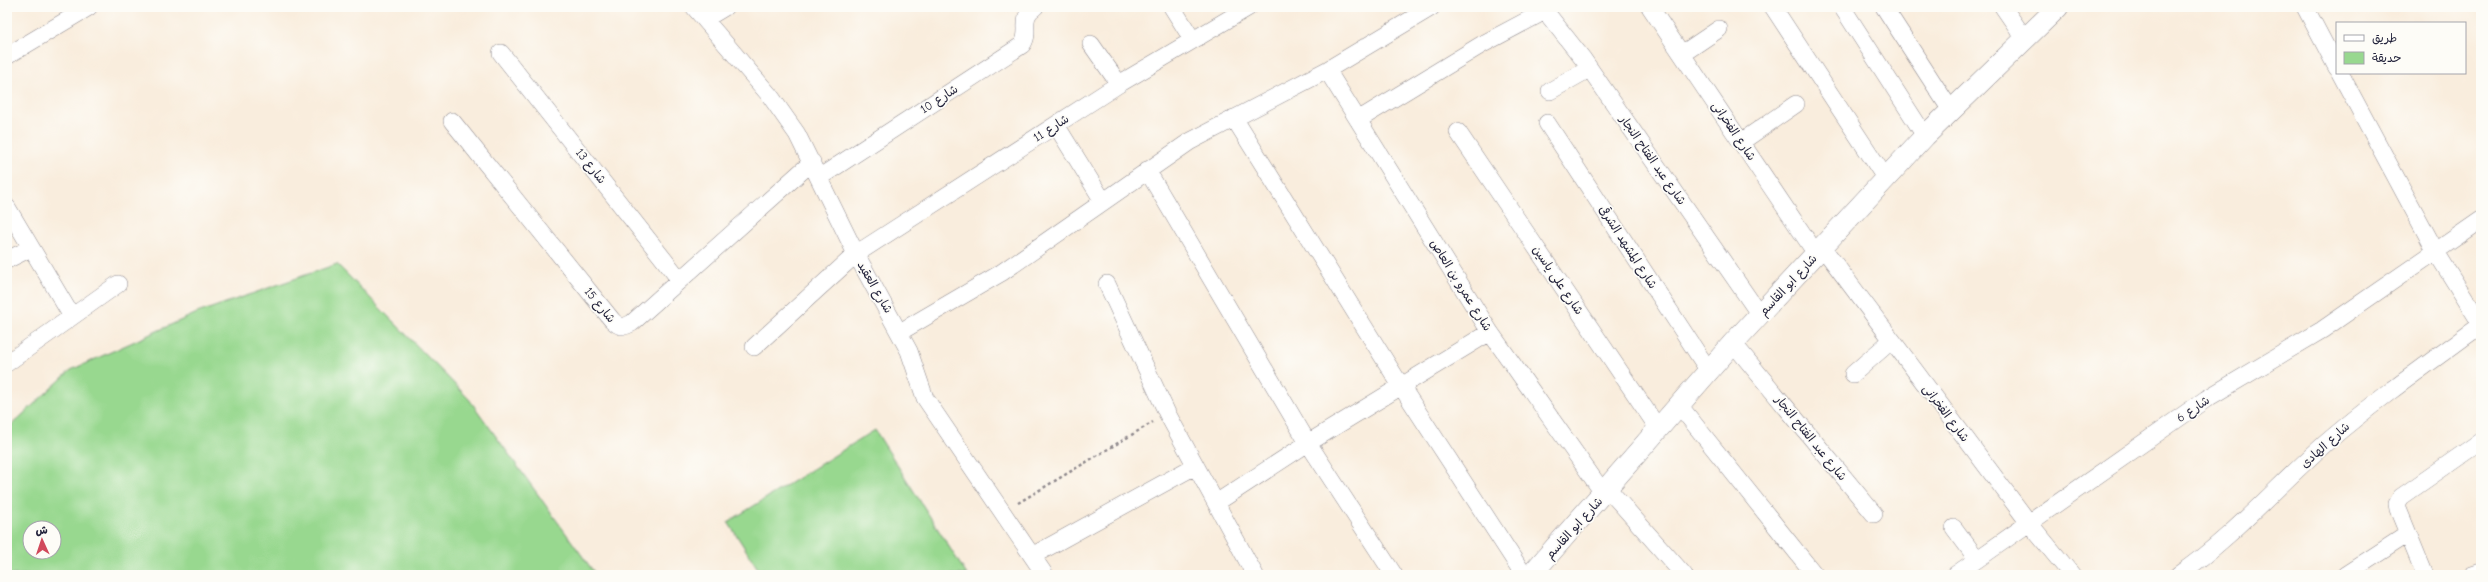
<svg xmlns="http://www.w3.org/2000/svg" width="2488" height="582" viewBox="0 0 2488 582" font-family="'Comic Neue','Playpen Sans Arabic',sans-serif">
  <rect width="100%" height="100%" fill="#fdfcf7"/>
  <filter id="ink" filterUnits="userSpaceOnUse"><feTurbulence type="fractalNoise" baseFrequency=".025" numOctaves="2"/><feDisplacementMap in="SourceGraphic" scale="8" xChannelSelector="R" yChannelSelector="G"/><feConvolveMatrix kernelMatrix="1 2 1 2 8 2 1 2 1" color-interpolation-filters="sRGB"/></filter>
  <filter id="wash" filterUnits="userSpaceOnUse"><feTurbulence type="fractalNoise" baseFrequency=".012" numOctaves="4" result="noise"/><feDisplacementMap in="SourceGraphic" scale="16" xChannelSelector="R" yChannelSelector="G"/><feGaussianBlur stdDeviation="0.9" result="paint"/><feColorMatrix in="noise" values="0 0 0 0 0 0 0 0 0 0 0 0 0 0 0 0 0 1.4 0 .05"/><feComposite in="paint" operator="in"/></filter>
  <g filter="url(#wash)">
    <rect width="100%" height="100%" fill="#f9eddd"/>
    <path fill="#98d88f" stroke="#5d7d65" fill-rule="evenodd" d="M337 264 469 399 596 575H7V429L71 370 197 313ZM30 528H54V552H30Z
      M875 430 967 575H762L728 522Z"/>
  </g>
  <g filter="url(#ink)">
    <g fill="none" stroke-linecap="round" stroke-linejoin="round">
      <defs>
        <path id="minor" d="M694 7 771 97 797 134 856 254 909 351 925 398 1045 575
          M1172 7 1192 39
          M1542 7 1583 59 1760 315
          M1650 7 1817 255
          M1773 7 1886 179
          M1842 7 1925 136
          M1884 7 1950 109
          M2003 7 2025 39
          M2305 7 2337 68
          M705 19 725 7
          M1091 44 1119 84
          M501 53 680 280
          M1682 54 1719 29
          M7 56 89 7
          M1327 70 1490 332 1604 494
          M2340 73 2436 252 2481 324
          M1550 91 1589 69
          M1234 118 1401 386 1524 575
          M1358 120 1481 45 1545 11
          M452 121 612 320C619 327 623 328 632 323L812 162
          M1547 123 1709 371
          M1056 125 1103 201
          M1458 132 1658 428
          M1741 142 1796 104
          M1147 170 1308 443 1394 575
          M820 177 1022 45C1032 32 1018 18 1035 7
          M7 207 71 315
          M1823 248 2029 523 2072 575
          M7 260 31 248
          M1107 284 1167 413 1255 575
          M900 332 1001 273 1189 142 1327 70 1432 7
          M1733 343 1874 514
          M754 347 856 254 1119 84 1249 7
          M7 363 118 284
          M1853 374 1892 340
          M1679 405 1815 575
          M1608 489 1684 575
          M1216 503 1308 443 1490 332
          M1954 528 1977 559
          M1032 556 1195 466
          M1955 575 2206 399 2322 330 2481 220
          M2178 575C2233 537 2277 486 2327 442 2376 400 2429 363 2481 325
          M2345 575 2408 534
          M2425 575 2398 509 2397 504 2401 497 2481 441
          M2472 575 2481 572"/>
        <path id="tertiary" d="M1531 575 1733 343 1925 136 2058 7"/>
      </defs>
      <use href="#minor" stroke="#8e888c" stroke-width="18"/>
      <use href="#tertiary" stroke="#8e888c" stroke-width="22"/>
      <path stroke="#8e888c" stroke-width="2.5" stroke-dasharray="3 3" stroke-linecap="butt" d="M1018 503 1153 422"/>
      <use href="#minor" stroke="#fff" stroke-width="17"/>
      <use href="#tertiary" stroke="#fff" stroke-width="21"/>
    </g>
  </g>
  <g text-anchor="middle" stroke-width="3.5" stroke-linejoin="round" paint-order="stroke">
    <g font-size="12" fill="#22223b" stroke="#fdfcf7">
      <text transform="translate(939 99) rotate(-33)" y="4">شارع 10</text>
      <text transform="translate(1051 128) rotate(-33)" y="4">شارع 11</text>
      <text transform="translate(1734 131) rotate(56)" y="4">شارع الفخرانى</text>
      <text transform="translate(1653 160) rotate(55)" y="4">شارع عبد الفتاح النجار</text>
      <text transform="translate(591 166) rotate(52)" y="4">شارع 13</text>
      <text transform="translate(1628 247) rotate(57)" y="4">شارع المشهد الشرقى</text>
      <text transform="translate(1558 280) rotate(56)" y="4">شارع على ياسين</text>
      <text transform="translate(1461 285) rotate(58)" y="4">شارع عمرو بن العاص</text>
      <text transform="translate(1788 285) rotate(-47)" y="4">شارع ابو القاسم</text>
      <text transform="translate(875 287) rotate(60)" y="4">شارع العقيد</text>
      <text transform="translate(600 305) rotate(51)" y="4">شارع 15</text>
      <text transform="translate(2193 409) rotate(-34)" y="4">شارع 6</text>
      <text transform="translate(1946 413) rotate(53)" y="4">شارع الفخرانى</text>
      <text transform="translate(1811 438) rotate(51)" y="4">شارع عبد الفتاح النجار</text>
      <text transform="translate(2325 445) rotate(-42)" y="4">شارع الهادى</text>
      <text transform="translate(1574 528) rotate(-48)" y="4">شارع ابو القاسم</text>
    </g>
  </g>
  <rect width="2488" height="582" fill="none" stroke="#fdfcf7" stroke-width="24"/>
  <rect x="2336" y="22" width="130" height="52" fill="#fdfcf7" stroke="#a5a5ac"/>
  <rect x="2344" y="35" width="20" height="6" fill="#ffffff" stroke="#a5a5ac"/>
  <text x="2372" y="42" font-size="12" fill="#22223b">طريق</text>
  <rect x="2344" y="52" width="20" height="12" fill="#98d88f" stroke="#a5a5ac"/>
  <text x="2372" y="62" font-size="12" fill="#22223b">حديقة</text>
  <g transform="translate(42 540) rotate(357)"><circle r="19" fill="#fdfcf7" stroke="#a5a5ac"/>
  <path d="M0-3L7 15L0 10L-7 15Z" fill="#d1495b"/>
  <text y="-6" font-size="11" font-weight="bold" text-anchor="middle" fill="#22223b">ش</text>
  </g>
</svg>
